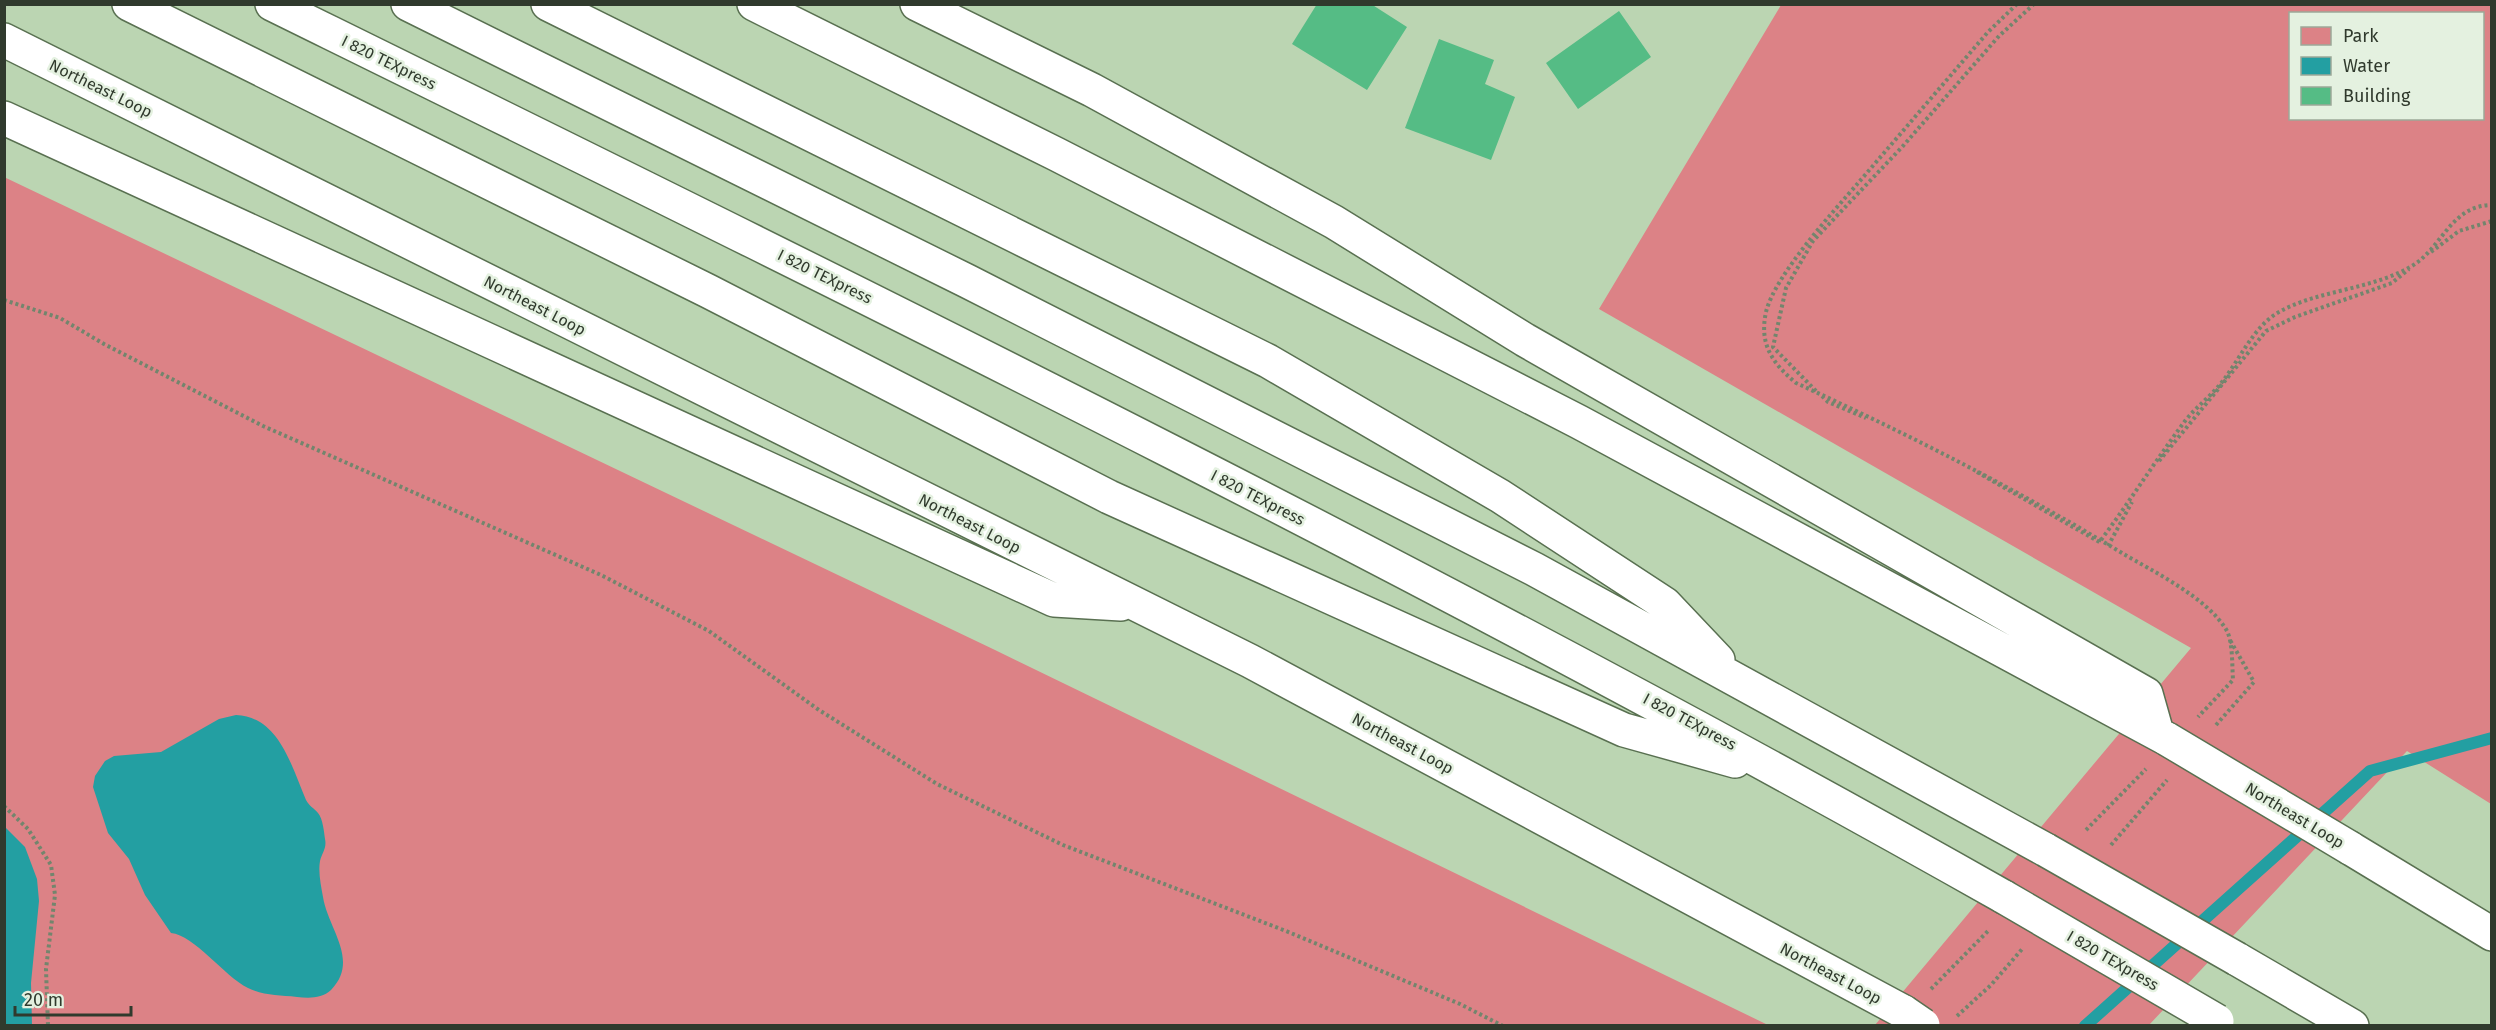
<svg xmlns="http://www.w3.org/2000/svg" width="2496" height="1030" viewBox="0 0 2496 1030" font-family="'Fira Sans',sans-serif">
  <rect width="100%" height="100%" fill="#bbd5b2"/>
  <path fill="#dc8286" fill-rule="evenodd" d="M1781 5H2491V804L2407 751 2149 1025H1875L2191 648 1599 309ZM2290 14H2482V118H2290Z
    M4 177 995 650 1768 1025H5Z"/>
  <path fill="#239fa2" d="M236 715C279 717 291 765 306 800 309 806 314 808 318 813 323 819 324 832 325 839 327 848 322 853 320 861 318 872 321 886 323 897 328 929 360 960 331 990 322 999 308 998 297 997 279 995 264 996 248 988 224 976 194 935 171 933L145 895 129 859 108 833 93 787 95 776 105 761 114 756 161 752 219 719Z
    M5 827 25 847 37 879 39 901 31 983 32 1025H5Z"/>
  <g fill="none" stroke-linecap="round" stroke-linejoin="round">
    <path stroke="#239fa2" stroke-width="12" d="M2085 1026 2370 771 2492 738"/>
  </g>
  <path fill="#55bc85" d="M1317 4H1371L1407 27 1367 90 1292 44Z
    M1619 11 1651 57 1578 109 1546 63Z
    M1439 39 1494 60 1485 84 1515 97 1491 160 1405 128Z"/>
  <g fill="none" stroke-linecap="round" stroke-linejoin="round">
    <defs>
      <path id="highway" d="M129 4 708 291 1109 497 1624 730 1735 761
        M272 4C855 291 1439 577 2004 897
        M408 4 967 281 1534 569 2046 850
        M548 4 1268 361 1500 496 1665 604 1718 660
        M754 4 1056 154 1579 422 2167 739
        M917 4 1092 90 1334 222 1525 340 2146 694 2157 733
        M4 40 1250 661 1904 1012
        M4 118 1054 600 1121 604
        M2350 848 2492 934
        M2237 959 2352 1026"/>
    </defs>
    <use href="#highway" stroke="#597051" stroke-width="36"/>
    <path stroke="#73856d" stroke-width="4" stroke-dasharray="3 3" stroke-linecap="butt" d="M2017 4 1988 32C1945 82 1902 132 1859 182 1833 212 1775 275 1766 312 1759 344 1772 363 1796 383 1908 434 2016 489 2122 553 2154 572 2208 598 2227 631 2233 643 2232 667 2233 680L2198 717
      M2431 252 2459 231 2492 221
      M4 300 60 318 104 344 263 426 601 575 709 631 819 710 937 784 1063 845 1286 931 1460 1004 1503 1026
      M1816 391 1773 347 1786 288 1813 241 1903 146 1999 36 2034 4
      M1822 396 1828 402 1866 418
      M2159 461 2266 331 2295 317 2392 283 2409 269
      M1977 472 2101 543
      M2101 540C2130 501 2156 460 2185 421 2196 407 2211 396 2222 382 2240 359 2254 326 2279 312 2318 290 2371 290 2412 266 2442 248 2451 205 2492 205
      M2108 546 2132 502
      M2216 725 2254 682 2230 640
      M4 806 28 829 51 865 55 895 46 969 48 1026
      M2086 830 2146 769
      M2111 845 2167 780
      M1931 989 1989 930
      M1957 1016 1991 985 2023 948"/>
    <use href="#highway" stroke="#fff" stroke-width="33"/>
    <defs>
      <path id="highway-bridge" d="M2167 739 2350 848
        M2046 850 2237 959
        M2004 897 2217 1021
        M1904 1012 1923 1025"/>
    </defs>
    <use href="#highway-bridge" stroke="#597051" stroke-width="36" stroke-linecap="butt"/>
    <use href="#highway-bridge" stroke="#fff" stroke-width="33"/>
  </g>
  <g text-anchor="middle" stroke-width="5" stroke-linejoin="round" paint-order="stroke">
    <g font-size="16" fill="#303a2d" stroke="#e4f1e0">
      <text transform="translate(389 62) rotate(26)" y="6">I 820 TEXpress</text>
      <text transform="translate(101 88) rotate(26)" y="6">Northeast Loop</text>
      <text transform="translate(825 276) rotate(26)" y="6">I 820 TEXpress</text>
      <text transform="translate(535 305) rotate(27)" y="6">Northeast Loop</text>
      <text transform="translate(1258 497) rotate(27)" y="6">I 820 TEXpress</text>
      <text transform="translate(970 523) rotate(27)" y="6">Northeast Loop</text>
      <text transform="translate(1690 721) rotate(28)" y="6">I 820 TEXpress</text>
      <text transform="translate(1403 743) rotate(28)" y="6">Northeast Loop</text>
      <text transform="translate(2295 815) rotate(31)" y="6">Northeast Loop</text>
      <text transform="translate(2113 960) rotate(30)" y="6">I 820 TEXpress</text>
      <text transform="translate(1831 973) rotate(28)" y="6">Northeast Loop</text>
    </g>
  </g>
  <rect width="2496" height="1030" fill="none" stroke="#303a2d" stroke-width="12"/>
  <rect x="2289" y="12" width="195" height="108" fill="#e4f1e0" stroke="#9ca898" stroke-width="1.5"/>
  <rect x="2301" y="27" width="30" height="18" fill="#dc8286" stroke="#9ca898" stroke-width="1.5"/>
  <text x="2343" y="42" font-size="18" fill="#303a2d">Park</text>
  <rect x="2301" y="57" width="30" height="18" fill="#239fa2" stroke="#9ca898" stroke-width="1.5"/>
  <text x="2343" y="72" font-size="18" fill="#303a2d">Water</text>
  <rect x="2301" y="87" width="30" height="18" fill="#55bc85" stroke="#9ca898" stroke-width="1.5"/>
  <text x="2343" y="102" font-size="18" fill="#303a2d">Building</text>
  <path d="M15 1006v9h116v-9" fill="none" stroke="#303a2d" stroke-width="3"/>
  <text x="24" y="1006" font-size="18" fill="#303a2d" stroke="#e4f1e0" stroke-width="4.5" paint-order="stroke">20 m</text>
</svg>
